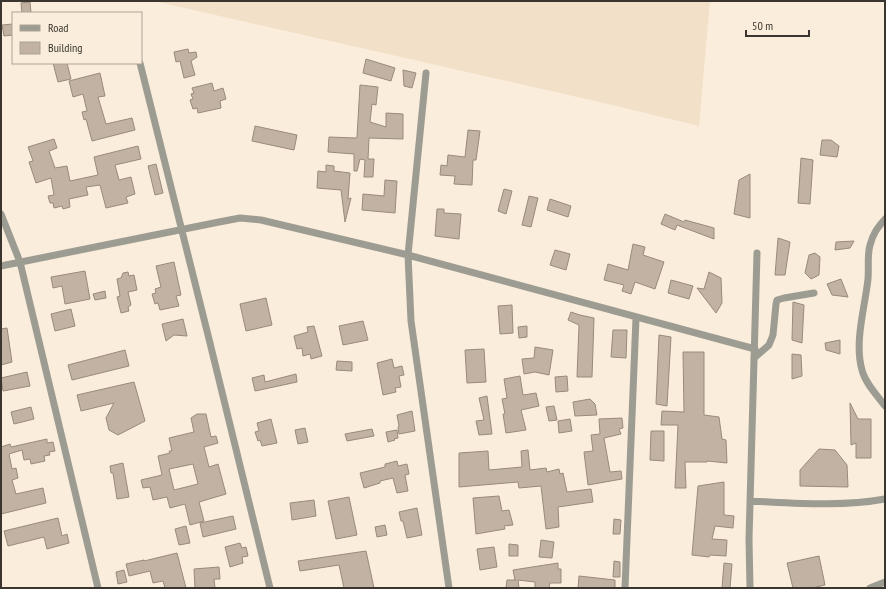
<svg xmlns="http://www.w3.org/2000/svg" width="886" height="589" viewBox="0 0 886 589" font-family="'PT Sans Narrow',sans-serif">
  <rect width="100%" height="100%" fill="#faeddb"/>
  <path fill="#f3e0c8" d="M154 1H710L699 126 608 104Z"/>
  <path fill="#c1b2a3" stroke="#998a7b" fill-rule="evenodd" d="M30 2 31 13H22L21 3Z
    M13 24V35L4 36 2 25Z
    M188 49 189 53 196 52 197 57 191 61 195 75 184 78 180 61 176 62 174 52Z
    M366 59 395 68 391 81 363 73Z
    M53 63H67L71 79 58 82Z
    M403 70 416 73 412 88 404 86Z
    M100 73 105 96 98 97 106 124 132 118 135 130 92 141 86 119 84 120 82 112 87 111 83 94 73 97 69 81Z
    M212 83 214 91 223 88 226 99 220 101 221 108 198 113 197 108 193 109 190 100 193 99 191 94 194 93 192 88Z
    M360 85 378 87 376 105 372 104 370 122 386 127V113L403 114V139L369 138 368 159H374L373 177H364L365 160 360 159 357 171H354V154L328 152 329 137 356 138 357 137Z
    M255 126 297 135 294 150 252 141Z
    M468 130 480 131 476 160H473L472 185 454 184 455 176 440 175 441 165 447 166 448 155 465 157Z
    M54 139 57 148 49 151 55 168 67 166 70 181 98 175 94 157 138 146 141 159 115 165 119 180 131 177 135 194 126 197 128 203 106 208 100 185 86 187 88 195 69 199 70 207 63 209 62 206 54 208 53 203H50L48 196 54 195 51 178 36 183 29 162 33 161 28 147Z
    M822 140H831L839 146 837 157 820 155Z
    M801 158 813 160 810 204 798 203Z
    M156 164 163 193 155 195 148 166Z
    M326 165 334 166V171L350 173 348 199 351 198 345 222 341 190 317 188 318 171 326 172Z
    M750 174V218L734 214 739 180Z
    M385 180 397 181 395 213 362 210 363 194 384 196Z
    M504 189 512 191 506 214 498 211Z
    M529 196 538 198 531 227 522 225Z
    M550 199 571 206 568 217 547 210Z
    M437 209H444V213L461 214 459 239 435 236Z
    M665 214 684 222 685 220 714 228V239L677 225 675 230 661 224Z
    M778 238 790 242 785 275H775Z
    M854 241 850 248 835 250 836 242Z
    M633 244 645 247 643 255 664 262 655 289 635 282 631 294 622 291 624 285 604 280 608 264 628 270Z
    M555 250 570 254 566 270 550 265Z
    M815 253 820 257 819 275 811 279 805 273 809 255Z
    M174 262 181 295 176 296 179 306 160 310 158 303 155 304 152 294 156 293 155 289 161 287 156 266Z
    M85 271 90 299 65 304 62 286 53 288 51 277Z
    M128 272 129 276 134 275 137 290 128 292 131 305 128 307 129 311 121 313 117 297 120 296 117 279 121 278 123 273Z
    M709 272 721 278 722 303 716 313 697 288 704 289Z
    M841 279 848 297 832 295 827 284Z
    M671 280 693 286 689 299 668 293Z
    M105 291 106 298 95 300 93 294Z
    M266 298 272 325 246 331 240 304Z
    M793 302 804 305 802 343 792 340Z
    M512 305 513 333 500 334 498 306Z
    M71 309 75 326 55 331 51 314Z
    M571 312 580 315 594 318 592 377H577L579 325 568 320Z
    M183 319 187 336 174 335 166 341 162 324Z
    M363 321 368 340 343 345 339 326Z
    M314 326 322 356 311 359 310 354 303 356 302 348 297 349 294 336 308 332 307 327Z
    M527 326V337L519 338 518 327Z
    M7 328 12 362 1 365V329Z
    M613 330H627L626 358 611 357Z
    M659 335 671 337 667 406 656 404Z
    M840 340V354L826 350 825 343Z
    M535 347 553 350 549 375 535 372 524 374 522 359 534 358Z
    M484 349 486 382 467 383 465 350Z
    M125 350 129 366 72 380 68 365Z
    M683 352H704V415L719 417 722 439 726 440 727 463 707 461V462H685L686 488H675L678 425H661L662 411 684 412Z
    M792 354 801 355 802 376 792 379Z
    M392 359 394 368 402 366 404 375 399 376 401 387 395 388 396 392 383 395 377 363Z
    M337 361 352 362V371L336 370Z
    M27 372 30 386 3 391 1 378Z
    M296 374 297 382 255 391 252 378 264 375 265 382Z
    M520 376 523 395 536 393 539 406 521 410 526 430 506 433 503 414H505L502 399 507 398 504 379Z
    M567 376 568 391 556 392 555 377Z
    M134 382 145 421 118 435 109 430 106 418 114 403 81 411 77 395Z
    M487 396 492 434 479 435 476 421 484 420 479 398Z
    M590 399 595 404 597 415 575 416 573 402Z
    M850 403 858 419H871V458H856V443L851 445Z
    M554 406 557 420 549 421 546 407Z
    M31 407 34 419 14 424 11 412Z
    M412 411 415 431 399 434 398 427 399 426 397 415Z
    M197 414H206L211 437 216 436 218 443 204 447 209 467 218 464 226 494 199 502 204 521 190 525 185 504 170 508 167 497 153 500 150 487 143 488 141 480 162 475 158 456 170 453 169 451H172L169 438 194 432 191 418ZM193 464 198 484 174 490 169 469Z
    M622 418 623 428 619 429 621 434 604 438 610 472 621 471 622 479 588 485 584 452 593 451 591 435 600 434 599 419Z
    M271 419 277 443 262 446 260 440 258 441 255 432 259 431 257 423Z
    M570 419 572 431 559 433 558 421Z
    M305 428 308 442 298 444 295 430Z
    M372 429 374 436 347 441 345 434Z
    M397 430 398 438 394 439 395 440 388 442 386 432Z
    M651 431H664V461L650 460Z
    M47 439V443L53 442 55 451 49 452 50 455 44 456 45 461 31 464 30 459 24 460 22 450 9 454 12 469 16 468 18 478 12 480 16 494 43 488 46 503 1 514V447L10 444 11 447Z
    M819 449 835 450 847 465 848 487 800 486V470Z
    M528 450 530 470 546 468 547 472 559 469 560 474 563 473 567 492 591 489 593 502 558 507 559 527 546 529 541 486 519 488 518 482 459 487V453L488 451 489 470 522 467 521 451Z
    M397 461 398 466 407 464 409 474 405 475 408 491 397 493 393 478 380 481V483L364 488 360 473 385 467V464Z
    M123 463 129 497 117 499 113 473H111L110 466Z
    M724 482V515L734 516 733 528 715 526 712 539 727 540 726 556 710 555 709 557 692 555 698 486Z
    M499 496 502 511 509 510 513 525 504 526 505 529 476 534 473 498Z
    M349 497 357 535 336 539 328 501Z
    M314 500 316 516 292 520 290 503Z
    M417 508 422 535 407 538 403 521H401L399 512Z
    M233 516 236 529 203 537 200 523Z
    M58 518 62 536 67 534 69 543 47 549 44 537 8 546 4 531Z
    M614 519 621 520 620 534H613Z
    M385 525 387 535 377 537 375 527Z
    M186 526 190 543 179 545 175 529Z
    M541 540 554 542 552 558 539 557Z
    M240 543 242 548 246 547 248 556 242 557 243 563 230 567 225 547Z
    M509 544 518 545V556H509Z
    M494 547 497 567 480 570 477 549Z
    M366 551 374 588H344L339 565 300 571 298 561Z
    M177 553 186 588H165L163 581 153 583 150 571 129 576 126 564 144 560V561Z
    M819 556 825 585 812 588H793L787 563Z
    M614 561 620 562V577H613Z
    M558 563V569H561V583H550L549 588H535V582L518 580 519 588H506L507 580H516H515L513 570Z
    M724 563 732 564 730 588H722Z
    M219 567 220 579H214L215 588H195L194 569Z
    M124 570 127 582 118 584 116 572Z
    M579 576 615 580V588H578Z"/>
  <g fill="none" stroke-linecap="round" stroke-linejoin="round">
    <path stroke="#9d9c93" stroke-width="7" d="M140 63 209 339 270 588
      M426 73 408 255 411 321 449 588
      M1 214 20 262 98 588
      M885 219C877 228 873 234 870 245 867 255 869 268 868 279 865 307 854 342 862 370 865 383 877 395 885 406
      M1 266 219 222 240 218 261 220 408 255 755 349
      M754 358 769 345 773 335 776 304 777 300 784 298 814 293
      M750 501C795 503 841 507 885 499
      M625 588 636 318
      M750 588 749 539 757 253
      M870 588 885 582"/>
  </g>
  <rect width="886" height="589" fill="none" stroke="#3a352e" stroke-width="4"/>
  <rect x="12" y="12" width="130" height="52" fill="#faeddb" stroke="#ada396"/>
  <rect x="20" y="25" width="20" height="6" fill="#9d9c93" stroke="#ada396"/>
  <text x="48" y="32" font-size="12" fill="#3a352e">Road</text>
  <rect x="20" y="42" width="20" height="12" fill="#c1b2a3" stroke="#ada396"/>
  <text x="48" y="52" font-size="12" fill="#3a352e">Building</text>
  <path d="M746 30v6h63v-6" fill="none" stroke="#3a352e" stroke-width="2"/>
  <text x="752" y="30" font-size="12" fill="#3a352e" stroke="#faeddb" stroke-width="3" paint-order="stroke">50 m</text>
</svg>
